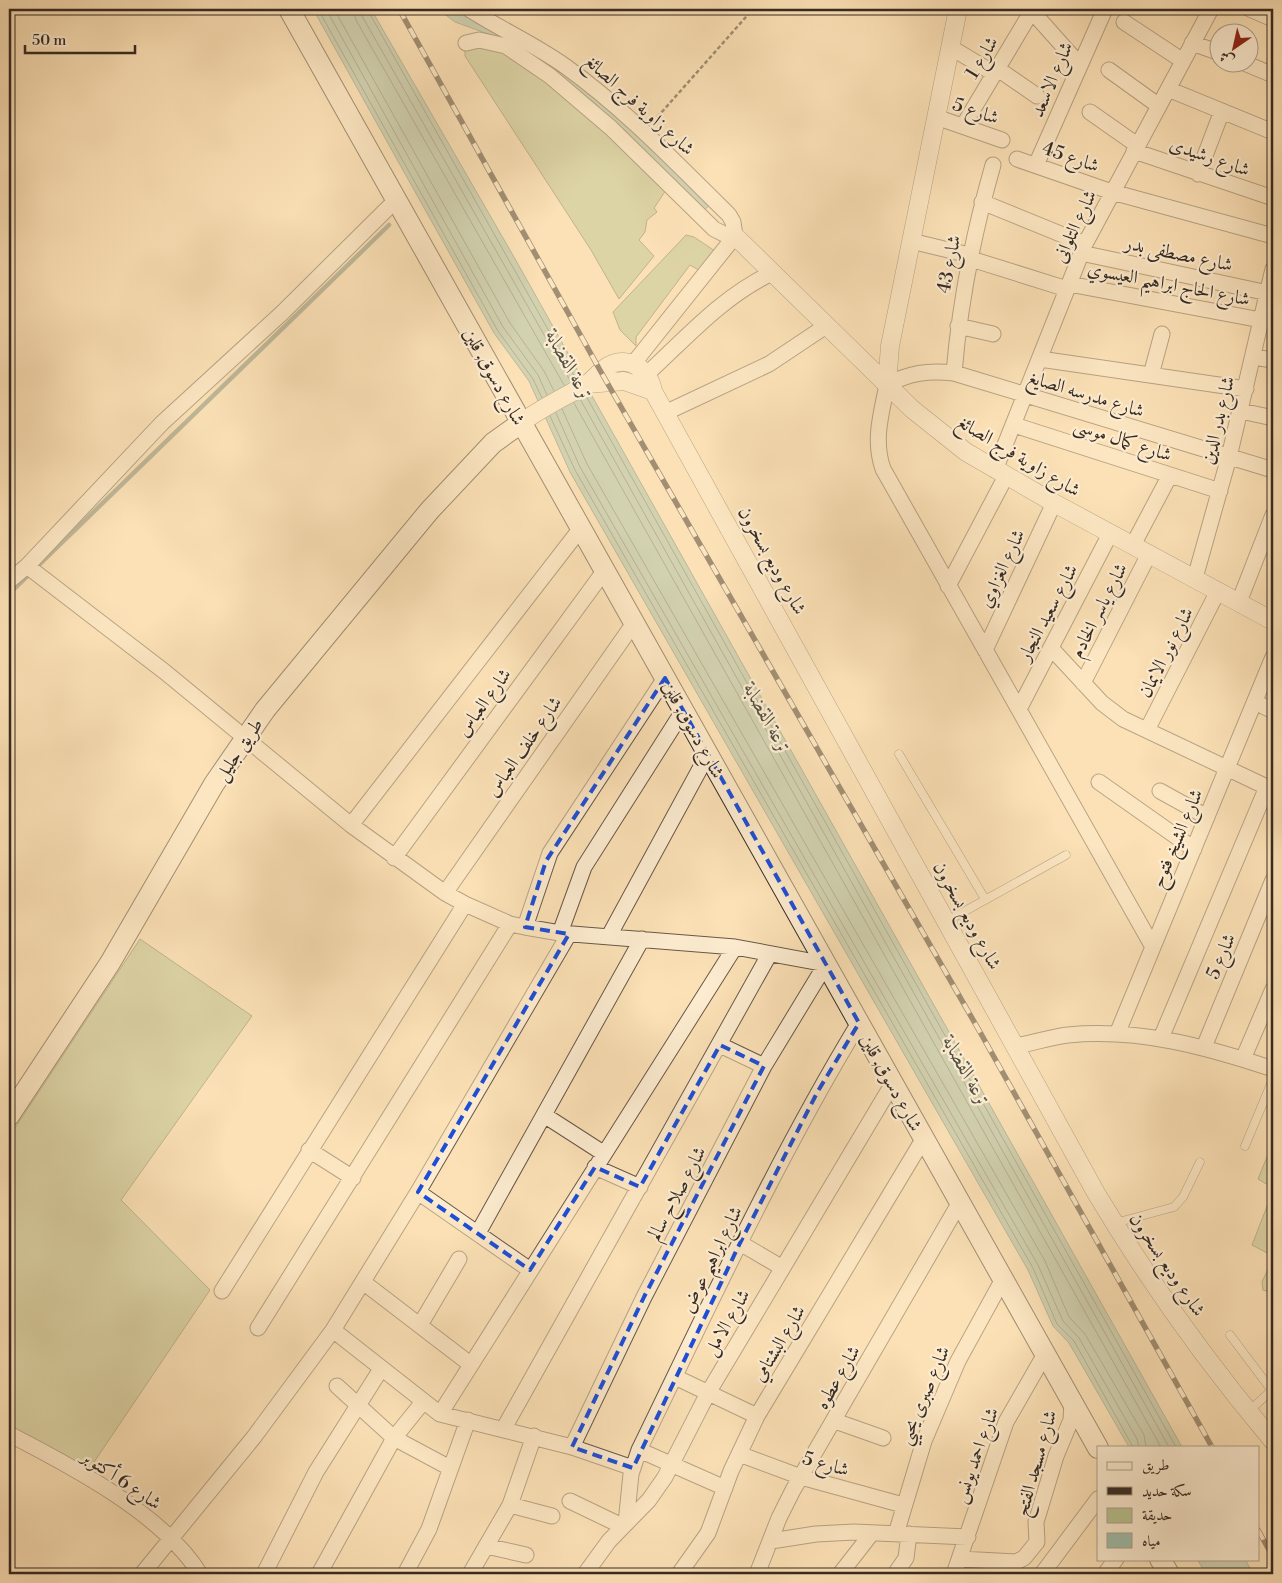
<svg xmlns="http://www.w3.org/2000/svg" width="1282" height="1583" viewBox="0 0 1282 1583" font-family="'Libre Bodoni',Amiri,serif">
  <rect width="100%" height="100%" fill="#fce1b6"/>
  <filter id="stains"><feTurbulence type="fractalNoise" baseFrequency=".004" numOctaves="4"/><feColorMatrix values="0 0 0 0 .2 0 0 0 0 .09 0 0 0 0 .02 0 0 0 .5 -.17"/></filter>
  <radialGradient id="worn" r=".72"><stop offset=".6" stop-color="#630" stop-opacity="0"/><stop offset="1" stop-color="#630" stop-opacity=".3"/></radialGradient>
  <path fill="#b9c492" stroke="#78785a" d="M465 46 504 49 589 109 666 190 654 208 657 212 647 220 645 232 639 240 654 256 619 299 591 250 465 56Z
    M686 235 694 237 718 253 702 272 690 265 636 337V346L620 330 613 312Z
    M140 939 252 1016 121 1200 210 1290 88 1471 9 1428V1137Z
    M1273 1142V1188L1258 1179Z
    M1273 1191V1256L1252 1245Z
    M1273 1258V1293L1263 1290 1262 1282Z"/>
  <path fill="#a0beaa" stroke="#768374" d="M313 9H371L514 257 1182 1447H1129L1069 1343 1053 1326 1028 1270 570 472 529 381 494 333Z
    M438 9H460L505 30 600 98 710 205 704 210 629 141 595 103 494 36 455 22Z
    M1197 1559H1245L1253 1574H1206Z"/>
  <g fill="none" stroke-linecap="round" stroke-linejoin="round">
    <path stroke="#6b7466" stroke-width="1" d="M318 9 498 331 533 379 542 398
      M326 9 503 327 538 375 547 395
      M334 9 510 323 544 371 554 391
      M353 9 356 20 564 385
      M360 9 362 16 571 382
      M367 9 576 379
      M586 396 1176 1447
      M580 399 1169 1447
      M574 403 1161 1447
      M562 409 587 464 1045 1261 1069 1317 1085 1334 1144 1435 1146 1447
      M556 413 580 467 1038 1265 1063 1321 1079 1338 1137 1439 1139 1447
      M550 416 575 470 1033 1268 1057 1324 1074 1341 1133 1447"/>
    <path stroke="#768374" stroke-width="4.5" d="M9 594 389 225"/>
    <defs>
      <path id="service" d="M899 754 985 899
        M947 921 1066 855
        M1245 1146 1273 1079
        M1115 1223 1174 1207 1183 1197 1200 1162
        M1230 1335 1273 1392
        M1248 1412 1273 1389"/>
      <path id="minor" d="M469 9C500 29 534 44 565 66 625 109 676 163 729 215L733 222 735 236
        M1030 9 1079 64
        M1250 9 1273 19
        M1124 22 1183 61
        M466 43 479 40 506 46 550 76 611 128 714 229 728 236H735
        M1192 43 1220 53
        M950 47 995 74
        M1242 62 1273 75
        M998 69 1037 96
        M1109 70 1159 106
        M1168 89 1273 132
        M1090 112 1137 145
        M936 117 1002 140
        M963 126 1033 9
        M1134 151 1273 198
        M1017 159 1112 192 1273 236
        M1036 165 1105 9
        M1198 174 1222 111
        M982 202 1085 244
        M911 241 969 255
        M1081 253 1268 293
        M968 258 1067 289
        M1069 284 1261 320
        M958 326 993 334
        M1253 357 1273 360
        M1040 359 1246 389
        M633 364 735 236
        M954 373C960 300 973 235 993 165
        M647 374C687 337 723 296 772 273
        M1151 375 1162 334
        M1241 411 1273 418
        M667 412 769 364 826 326
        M1014 425 1220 491
        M995 470 1085 244 1211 9
        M1133 545 1170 475
        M27 566 165 672 351 825 445 893 465 904 510 924 525 927 560 933 735 947 826 964 764 1066 644 1297 572 1447
        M1195 578 1229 457 1273 269
        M9 581 27 566 162 423 282 313 396 200
        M948 586 1006 476
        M1239 602 1273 515
        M1051 648 1102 703 1123 719 1273 790
        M985 650 1054 503
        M1083 683 1149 554
        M1255 702 1273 711
        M1019 709 1110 534
        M1147 730 1218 591
        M1099 782 1194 849
        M1160 791 1207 817
        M351 825 581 528
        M394 858 605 570
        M445 893 634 623
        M525 927 550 853 665 678
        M560 933 584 867 683 711
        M609 936 708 754
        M1153 947 883 469C873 440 881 415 887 385 909 373 928 370 954 373L1273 470
        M1117 1034 1273 657
        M1161 1038 1267 787
        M720 1045 764 1066
        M1016 1046C1033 1043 1051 1037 1068 1035 1139 1028 1207 1047 1273 1069
        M1204 1047 1273 880
        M1243 1059 1273 989
        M544 1115 603 1153
        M309 1150 353 1178
        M595 1167 640 1187
        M418 1192 530 1270
        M478 1233 642 939
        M740 1243 781 1267
        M363 1282 470 1364
        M222 1291 465 904
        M420 1325 459 1259
        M258 1328 510 924
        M333 1330 440 1414 572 1447 633 1468
        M675 1377 757 1416
        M337 1386 394 1438 450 1468
        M440 1414 735 947
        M835 1421 883 1438
        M504 1428 769 955
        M9 1434C71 1466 163 1514 200 1574
        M639 1450 725 1488
        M739 1454 801 1477 903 1505
        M570 1501 622 1526
        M510 1505 552 1516
        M626 1523 631 1474 639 1450C709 1306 776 1160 859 1023
        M896 1534 924 1441 958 1361 1003 1279
        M771 1541 816 1534 854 1532 968 1537
        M486 1546 526 1555
        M960 1559 1016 1562 1024 1558 1037 1542 1036 1522 1056 1456 1071 1420 1072 1403
        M142 1574 254 1437 333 1330 418 1192 569 934
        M264 1574 316 1472 381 1369
        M319 1574 394 1438 423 1402
        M405 1574 429 1529 468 1420
        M470 1574 510 1505 534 1436
        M585 1574 609 1541 649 1500 665 1477 708 1393 893 1083
        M679 1574 708 1533 731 1471 757 1416 924 1138
        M757 1574 779 1518 793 1490 960 1202
        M840 1574 872 1533
        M895 1574 906 1558 909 1534
        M954 1574 1006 1422 1045 1354
        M1042 1574 1098 1499
        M1105 1574 1116 1559"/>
      <path id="tertiary" d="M735 236 912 409 966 452 1054 503 1273 621
        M587 384 624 381 653 391
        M887 385 890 346 958 9
        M521 423C541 408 562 398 584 386 593 381 599 371 608 366 629 354 649 370 653 391L1096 1193C1148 1280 1208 1364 1273 1441"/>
      <path id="secondary" d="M289 9 1098 1448
        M9 1116 110 963 214 784 265 710 430 510 493 443 521 423
        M1160 1559 1169 1574"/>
    </defs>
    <use href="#service" stroke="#685848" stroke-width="9"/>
    <use href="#minor" stroke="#685848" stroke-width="17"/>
    <use href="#tertiary" stroke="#685848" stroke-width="19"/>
    <use href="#secondary" stroke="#362b23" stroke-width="22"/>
    <path stroke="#362b23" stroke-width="2.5" stroke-dasharray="4 2.5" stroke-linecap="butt" d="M653 122 753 9"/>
    <use href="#service" stroke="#fdecd0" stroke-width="8"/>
    <use href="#minor" stroke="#fdecd0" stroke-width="15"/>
    <use href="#tertiary" stroke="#fdecd0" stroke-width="18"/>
    <use href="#secondary" stroke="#fdecd0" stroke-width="20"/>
    <defs>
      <path id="rail" d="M399 9 601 372 980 1032 1212 1447
        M1258 1530 1273 1557"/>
    </defs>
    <use href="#rail" stroke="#362b23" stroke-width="5.5"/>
    <use href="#rail" stroke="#fdecd0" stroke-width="4" stroke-dasharray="11" stroke-linecap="butt"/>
  </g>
  <path d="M0 0H1282V1583H0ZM665 678 859 1023 818 1091 740 1243 633 1468 572 1447 644 1297 764 1066 720 1045 640 1187 595 1167 530 1270 418 1192 569 934 525 927 546 861Z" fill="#fce1b6" fill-opacity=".55" fill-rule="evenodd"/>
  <path fill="none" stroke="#1d4ed8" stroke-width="4" stroke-dasharray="10 6" stroke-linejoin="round" d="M665 678 859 1023 818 1091 740 1243 633 1468 572 1447 644 1297 764 1066 720 1045 640 1187 595 1167 530 1270 418 1192 569 934 525 927 546 861Z"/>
  <g text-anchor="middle" stroke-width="4.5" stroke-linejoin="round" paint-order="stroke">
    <g font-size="19" fill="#362b23" stroke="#fdecd0">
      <text transform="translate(981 57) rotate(-59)" y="7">شارع 1</text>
      <text transform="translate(1051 79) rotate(-67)" y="7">شارع الاسعد</text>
      <text transform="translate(640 104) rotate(42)" y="7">شارع زاوية فرج الصائغ</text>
      <text transform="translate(976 110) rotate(19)" y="7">شارع 5</text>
      <text transform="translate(1071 156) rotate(19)" y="7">شارع 45</text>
      <text transform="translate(1210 156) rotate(19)" y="7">شارع رشيدى</text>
      <text transform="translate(1074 226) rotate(-65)" y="7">شارع التلوانى</text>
      <text transform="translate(1179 253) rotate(12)" y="7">شارع مصطفى بدر</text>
      <text transform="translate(948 264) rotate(-79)" y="7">شارع 43</text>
      <text transform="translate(1169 283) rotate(11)" y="7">شارع الحاج ابراهيم العيسوي</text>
      <text transform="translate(495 376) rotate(61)" y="7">شارع دسوق, قلين</text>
      <text transform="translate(1086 393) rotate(17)" y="7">شارع مدرسه الصايغ</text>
      <text transform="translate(1217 420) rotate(-76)" y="7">شارع بدر الدين</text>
      <text transform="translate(1123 439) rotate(18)" y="7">شارع كمال موسى</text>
      <text transform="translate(1019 455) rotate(31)" y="7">شارع زاوية فرج الصائغ</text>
      <text transform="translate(773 560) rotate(61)" y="7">شارع وديع بسخرون</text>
      <text transform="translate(1001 568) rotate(-65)" y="7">شارع الغزاوي</text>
      <text transform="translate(1098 610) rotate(-63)" y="7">شارع ياسر الخادم</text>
      <text transform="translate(1047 612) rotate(-62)" y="7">شارع سعيد النجار</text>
      <text transform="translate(1165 652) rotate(-63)" y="7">شارع نور الايمان</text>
      <text transform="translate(483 702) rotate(-54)" y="7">شارع العباس</text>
      <text transform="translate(694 729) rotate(61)" y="7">شارع دسوق, قلين</text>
      <text transform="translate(523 746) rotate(-55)" y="7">شارع خلف العباس</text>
      <text transform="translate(238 749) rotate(-56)" y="7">طريق جليل</text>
      <text transform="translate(1176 838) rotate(-67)" y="7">شارع الشيخ فتوح</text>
      <text transform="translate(968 915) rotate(61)" y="7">شارع وديع بسخرون</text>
      <text transform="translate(1220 956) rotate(-67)" y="7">شارع 5</text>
      <text transform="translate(892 1082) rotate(61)" y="7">شارع دسوق, قلين</text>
      <text transform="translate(676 1193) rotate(-62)" y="7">شارع صلاح سالم</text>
      <text transform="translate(711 1259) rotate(-64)" y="7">شارع ابراهيم عوض</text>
      <text transform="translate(1168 1264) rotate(56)" y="7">شارع وديع بسخرون</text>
      <text transform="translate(726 1322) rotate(-60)" y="7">شارع الامل</text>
      <text transform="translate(778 1343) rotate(-59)" y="7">شارع البشتامي</text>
      <text transform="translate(837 1377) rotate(-60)" y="7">شارع عطوه</text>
      <text transform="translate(923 1395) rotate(-67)" y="7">شارع صبرى يحيي</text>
      <text transform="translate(975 1455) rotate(-70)" y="7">شارع احمد يونس</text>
      <text transform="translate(826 1463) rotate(16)" y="7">شارع 5</text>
      <text transform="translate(1035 1463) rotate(-74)" y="7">شارع مسجد الفتح</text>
      <text transform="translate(122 1479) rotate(34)" y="7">شارع 6 أكتوبر</text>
    </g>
    <g font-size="20" font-style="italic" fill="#505045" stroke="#fdecd0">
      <text transform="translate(570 365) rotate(61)" y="7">ترعة القضابة</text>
      <text transform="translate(768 718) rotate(61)" y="7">ترعة القضابة</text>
      <text transform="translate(967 1071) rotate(61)" y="7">ترعة القضابة</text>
    </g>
  </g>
  <rect width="1282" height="1583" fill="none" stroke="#fce1b6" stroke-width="30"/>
  <rect x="10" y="10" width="1262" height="1563" fill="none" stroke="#362b23" stroke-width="2.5"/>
  <rect x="15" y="15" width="1252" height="1553" fill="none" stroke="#362b23"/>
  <rect x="1097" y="1446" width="162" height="115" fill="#fdecd0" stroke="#ad9f8b"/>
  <rect x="1107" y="1462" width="25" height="8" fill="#fdecd0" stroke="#ad9f8b"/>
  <text x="1142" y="1470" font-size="15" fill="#362b23">طريق</text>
  <rect x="1107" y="1487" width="25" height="8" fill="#362b23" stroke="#ad9f8b"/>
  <text x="1142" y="1496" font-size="15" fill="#362b23">سكة حديد</text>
  <rect x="1107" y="1508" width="25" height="15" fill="#b9c492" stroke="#ad9f8b"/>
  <text x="1142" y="1520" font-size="15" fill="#362b23">حديقة</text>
  <rect x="1107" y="1533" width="25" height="15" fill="#a0beaa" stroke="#ad9f8b"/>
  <text x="1142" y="1546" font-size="15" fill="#362b23">مياه</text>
  <g transform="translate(1234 48) rotate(214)"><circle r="24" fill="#fdecd0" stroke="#ad9f8b"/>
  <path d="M0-4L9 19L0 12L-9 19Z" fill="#8f2418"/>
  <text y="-8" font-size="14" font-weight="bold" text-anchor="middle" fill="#362b23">ش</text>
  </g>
  <path d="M25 45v8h110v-8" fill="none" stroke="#362b23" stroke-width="2.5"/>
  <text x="32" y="45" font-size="15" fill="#362b23" stroke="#fdecd0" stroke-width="4" paint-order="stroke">50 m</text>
  <rect width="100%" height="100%" filter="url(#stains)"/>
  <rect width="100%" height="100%" fill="url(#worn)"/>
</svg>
